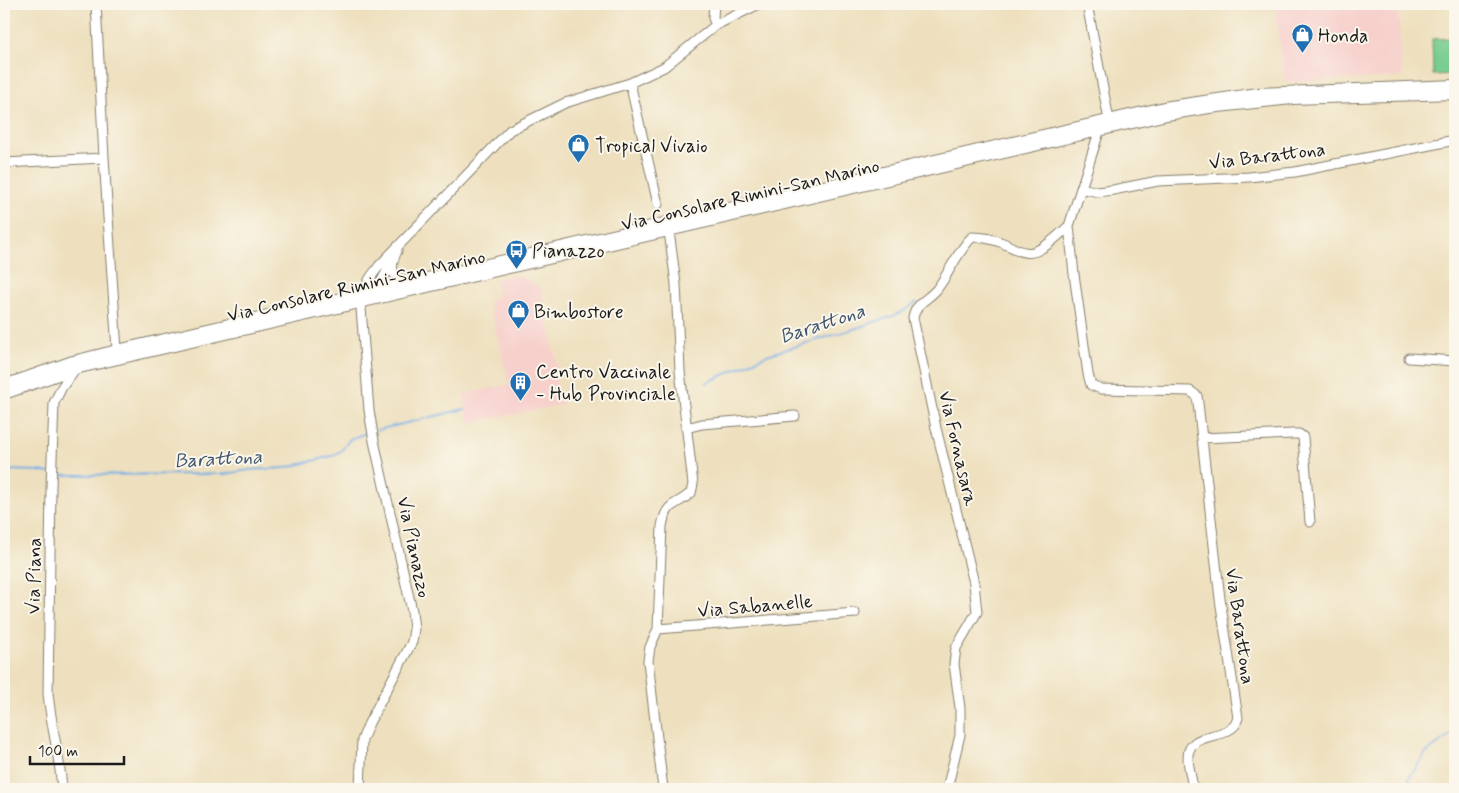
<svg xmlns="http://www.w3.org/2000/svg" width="1459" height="793" viewBox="0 0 1459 793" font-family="Mynerve,sans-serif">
  <rect width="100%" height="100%" fill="#fbf7ec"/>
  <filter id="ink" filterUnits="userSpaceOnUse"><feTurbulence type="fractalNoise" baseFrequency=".02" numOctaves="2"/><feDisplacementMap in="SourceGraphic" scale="10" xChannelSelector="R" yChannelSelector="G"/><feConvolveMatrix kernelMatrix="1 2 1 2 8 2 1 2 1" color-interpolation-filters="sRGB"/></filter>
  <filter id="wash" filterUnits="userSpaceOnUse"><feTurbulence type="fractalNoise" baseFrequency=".0096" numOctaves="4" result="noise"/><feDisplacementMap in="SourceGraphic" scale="20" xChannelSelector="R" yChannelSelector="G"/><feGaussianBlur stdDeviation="1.12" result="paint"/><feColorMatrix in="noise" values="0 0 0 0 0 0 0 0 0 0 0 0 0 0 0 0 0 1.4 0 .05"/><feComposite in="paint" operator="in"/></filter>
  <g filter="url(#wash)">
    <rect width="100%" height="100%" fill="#eee0be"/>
    <path fill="#f7d0cc" d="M1275 4H1398L1402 77 1285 82 1283 75Z
      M516 275 526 278 541 289 557 366 555 376 562 405 469 423 463 394 540 379 509 384 488 300 498 297 494 280Z"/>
    <path fill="#78cd90" stroke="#4a7456" d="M1455 38V74L1433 75 1432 39Z"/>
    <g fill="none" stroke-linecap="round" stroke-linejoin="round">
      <path stroke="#76ade5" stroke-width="2" d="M706 383 767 355 860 327 893 316 907 309 916 302
        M377 430 465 409
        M4 470 39 471 49 473
        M57 475 225 474 249 470 285 468 332 456 341 451 350 439 369 432
        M1410 789 1409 778 1426 753 1451 735H1455"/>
    </g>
  </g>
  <g filter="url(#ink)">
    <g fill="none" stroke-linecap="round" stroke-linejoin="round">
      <defs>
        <path id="minor" d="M96 4 104 158 117 350
          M714 4 713 18 716 25
          M1087 4 1109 120 1099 132 1069 226 1074 274 1088 374 1091 385 1101 389 1190 391 1197 396 1198 403 1220 599 1238 718C1237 720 1236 723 1235 725 1222 740 1188 732 1188 757 1188 767 1192 779 1193 789
          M630 83 658 204
          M4 163 104 158
          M1081 188 1098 192 1113 190 1158 181 1249 177 1295 172 1455 140
          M397 251C389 268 390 279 412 281
          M369 291 380 284 392 262
          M367 292C365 281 373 275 379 266L510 130 565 103 630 83 664 67 716 25 759 4
          M1409 358 1455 361
          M686 428 702 424 795 416
          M1202 438 1293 434H1299L1303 437 1310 522
          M658 629 855 613
          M62 789C60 757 51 726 48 693L51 487 54 403 62 387 75 369
          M360 789 362 740 369 723 412 642 414 629 412 611 374 441 369 410 361 308 365 297
          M663 789 648 661 650 647 658 629 662 526C667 501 675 507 691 493L693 484 680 371 676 284 669 231
          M947 789 960 735V708L954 664 956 648 977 612 974 583 936 428 913 318C916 302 928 300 937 289 950 272 957 252 972 237 983 237 993 239 1003 243 1017 249 1027 258 1042 248 1052 242 1061 233 1069 226"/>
        <path id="major" d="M4 385 73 361 117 350 1164 107 1258 93 1455 85
          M4 394 75 369 1167 115 1209 108 1292 99 1455 94"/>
      </defs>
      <use href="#minor" stroke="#857e6d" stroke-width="11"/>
      <use href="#major" stroke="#857e6d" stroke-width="12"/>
      <use href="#minor" stroke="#fff" stroke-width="9"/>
      <use href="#major" stroke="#fff" stroke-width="10"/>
    </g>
  </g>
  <defs>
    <symbol id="shop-pin" viewBox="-11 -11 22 30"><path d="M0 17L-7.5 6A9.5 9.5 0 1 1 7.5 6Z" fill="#1f6fb2" stroke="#fbf7ec"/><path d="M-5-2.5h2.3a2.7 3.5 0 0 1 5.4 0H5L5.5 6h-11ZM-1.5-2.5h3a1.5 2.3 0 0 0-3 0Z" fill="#fff"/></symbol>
    <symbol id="bus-pin" viewBox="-11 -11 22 30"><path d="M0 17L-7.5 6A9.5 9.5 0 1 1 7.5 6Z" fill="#1f6fb2" stroke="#fbf7ec"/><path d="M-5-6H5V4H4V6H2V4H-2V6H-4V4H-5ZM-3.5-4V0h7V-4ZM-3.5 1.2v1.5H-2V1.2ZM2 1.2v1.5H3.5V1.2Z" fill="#fff"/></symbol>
    <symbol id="building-pin" viewBox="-11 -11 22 30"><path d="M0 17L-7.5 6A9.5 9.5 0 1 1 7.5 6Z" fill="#1f6fb2" stroke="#fbf7ec"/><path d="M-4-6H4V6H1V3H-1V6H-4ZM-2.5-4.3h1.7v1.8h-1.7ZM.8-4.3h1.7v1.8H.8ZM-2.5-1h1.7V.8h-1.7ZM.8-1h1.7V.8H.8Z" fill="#fff"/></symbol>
  </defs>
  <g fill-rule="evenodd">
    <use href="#shop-pin" x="1290" y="22" width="25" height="34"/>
    <use href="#shop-pin" x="566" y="132" width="25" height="34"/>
    <use href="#bus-pin" x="504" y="238" width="25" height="34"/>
    <use href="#shop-pin" x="506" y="298" width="25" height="34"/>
    <use href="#building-pin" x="508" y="370" width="25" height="34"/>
  </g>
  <g text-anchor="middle" stroke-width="4" stroke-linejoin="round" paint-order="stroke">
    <g font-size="19" fill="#1c1c1c" stroke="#fbf7ec" text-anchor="start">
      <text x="1318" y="42">Honda</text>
      <text x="595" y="152">Tropical Vivaio</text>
      <text x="532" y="257">Pianazzo</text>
      <text x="534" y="318">Bimbostore</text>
      <text x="536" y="378">Centro Vaccinale<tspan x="536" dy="22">- Hub Provinciale</tspan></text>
    </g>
    <g font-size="19" fill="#1c1c1c" stroke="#fbf7ec">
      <text transform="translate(1267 155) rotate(-7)" y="7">Via Barattona</text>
      <text transform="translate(750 194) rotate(-13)" y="7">Via Consolare Rimini-San Marino</text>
      <text transform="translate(356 285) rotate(-13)" y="7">Via Consolare Rimini-San Marino</text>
      <text transform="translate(959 448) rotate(77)" y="7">Via Fornasara</text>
      <text transform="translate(415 547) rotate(78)" y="7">Via Pianazzo</text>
      <text transform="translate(33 576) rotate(-89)" y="7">Via Piana</text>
      <text transform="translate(755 605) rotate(-5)" y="7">Via Sabanelle</text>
      <text transform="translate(1241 626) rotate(82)" y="7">Via Barattona</text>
    </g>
    <g font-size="20" font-style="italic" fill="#40566c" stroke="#fbf7ec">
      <text transform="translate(822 323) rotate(-18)" y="7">Barattona</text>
      <text transform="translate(218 458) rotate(-3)" y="7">Barattona</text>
    </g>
  </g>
  <rect width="1459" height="793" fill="none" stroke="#fbf7ec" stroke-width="20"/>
  <path d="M30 756v8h94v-8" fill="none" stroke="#1c1c1c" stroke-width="2.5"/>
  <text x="38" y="756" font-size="15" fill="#1c1c1c" stroke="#fbf7ec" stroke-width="4" paint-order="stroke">100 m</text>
</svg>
